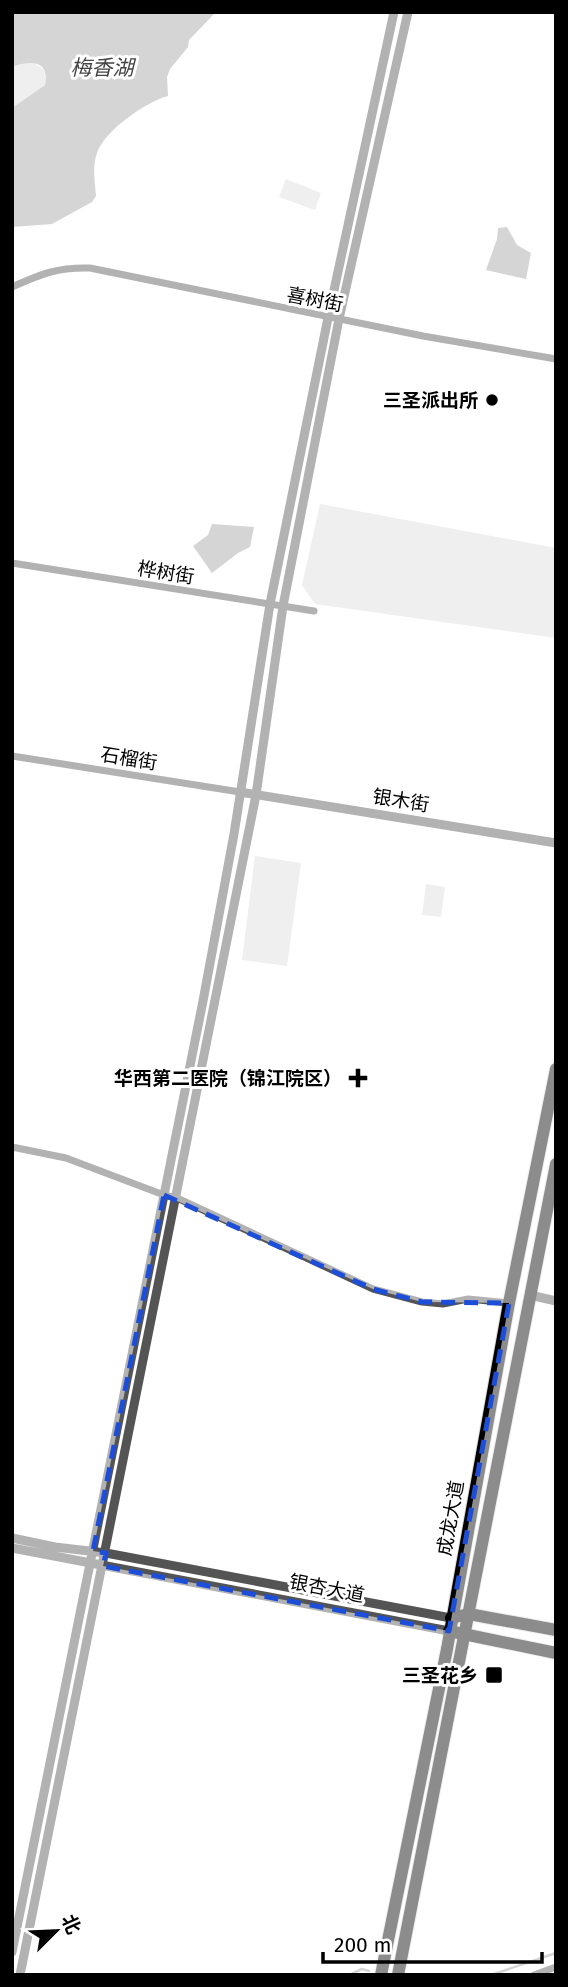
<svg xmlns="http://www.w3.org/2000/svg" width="568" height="1987" viewBox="0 0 568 1987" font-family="'Fira Sans','Noto Sans SC',sans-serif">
  <rect width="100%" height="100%" fill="#fff"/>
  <path fill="#dbdbdb" d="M27 61C41 65 48 70 45 85L12 108V67Z
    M286 179 321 193 315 210 279 197Z
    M320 504 556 548V638L315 604 302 585Z
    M255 856 301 863 287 966 242 960Z
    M426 884 445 887 441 917 422 915Z"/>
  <path fill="#a2a2a2" d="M12 12H216L189 40 188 47 170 69 167 77 168 96C147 101 104 131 97 153 92 166 95 183 96 196L92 202 52 224 12 227V108L45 85C50 60 30 60 12 67Z
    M507 227 517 245 531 253 526 279 486 270 497 239 498 228Z
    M212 524 254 527 250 547 238 553 212 573 193 546 208 535Z"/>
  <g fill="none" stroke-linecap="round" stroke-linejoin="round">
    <path stroke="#a2a2a2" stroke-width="2.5" d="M349 1975 362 1969 369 1971
      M491 1975 556 1953"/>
    <defs>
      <path id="primary" d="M451 1618 469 1614 556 1630
        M449 1631 556 1653"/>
      <path id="trunk" d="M381 1975 447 1649 509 1303 556 1069
        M398 1975 556 1164"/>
    </defs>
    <use href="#primary" stroke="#dbdbdb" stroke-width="14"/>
    <use href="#trunk" stroke="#dbdbdb" stroke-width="14"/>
    <path stroke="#545454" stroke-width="7" d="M12 287C41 274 58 267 90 268L423 336 556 359
      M12 563 314 611
      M12 756 240 792
      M12 1147 66 1158 164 1195 177 1198 373 1289 422 1302 443 1304 468 1299 509 1303
      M534 1975 556 1967"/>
    <path stroke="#545454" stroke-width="9" d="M240 792 556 843
      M530 1295 556 1301
      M12 1538 55 1547 106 1553 451 1618
      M12 1548 449 1631
      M12 1952 203 1001 234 834 270 604 328 318 394 12
      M20 1975 256 795 283 606 339 319 408 12"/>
    <use href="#primary" stroke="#000" stroke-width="12"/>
    <use href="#trunk" stroke="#000" stroke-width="12"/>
  </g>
  <path d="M0 0H568V1987H0ZM164 1195 373 1289 422 1302 509 1303 449 1631 103 1566 106 1553 93 1551Z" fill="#fff" fill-opacity=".55" fill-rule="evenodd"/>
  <path fill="none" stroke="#1d4ed8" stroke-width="5" stroke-dasharray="14 9" stroke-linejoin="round" d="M164 1195 373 1289 422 1302 509 1303 449 1631 103 1566 106 1553 93 1551Z"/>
  <g fill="#000" stroke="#fff" stroke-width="2.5">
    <circle cx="492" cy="400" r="7"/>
    <path d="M354.5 1067.5h7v7h7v7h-7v7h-7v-7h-7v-7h7z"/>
    <rect x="485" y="1666" width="18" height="18" rx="3.5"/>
  </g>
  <g text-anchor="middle" stroke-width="6" stroke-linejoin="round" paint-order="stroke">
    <g font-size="19" fill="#000" stroke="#fff">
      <text transform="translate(315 299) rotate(11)" y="7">喜树街</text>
      <text transform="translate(166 572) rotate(9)" y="7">桦树街</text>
      <text transform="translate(129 758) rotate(9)" y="7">石榴街</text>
      <text transform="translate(401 800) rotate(9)" y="7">银木街</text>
      <text transform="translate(450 1518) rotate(-80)" y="7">成龙大道</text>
      <text transform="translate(327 1588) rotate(11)" y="7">银杏大道</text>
    </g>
    <g font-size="19" font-weight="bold" fill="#000" stroke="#fff" text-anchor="end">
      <text x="478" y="407">三圣派出所</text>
      <text x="342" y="1085">华西第二医院（锦江院区）</text>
      <text x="478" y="1682">三圣花乡</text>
    </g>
    <g font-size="21" font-style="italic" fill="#434343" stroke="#fff">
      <text x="102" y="75">梅香湖</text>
    </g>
  </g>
  <rect width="568" height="1987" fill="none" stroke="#000000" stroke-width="28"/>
  <g transform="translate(56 1931) rotate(66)" stroke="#ffffff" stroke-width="5" paint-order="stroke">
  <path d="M0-5L12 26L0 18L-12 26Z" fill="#000000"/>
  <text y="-10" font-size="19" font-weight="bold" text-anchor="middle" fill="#000000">北</text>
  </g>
  <path d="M323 1952v10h219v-10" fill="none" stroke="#000000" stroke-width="3.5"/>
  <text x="334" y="1952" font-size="21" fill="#000000" stroke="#ffffff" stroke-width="5" paint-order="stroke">200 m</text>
</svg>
